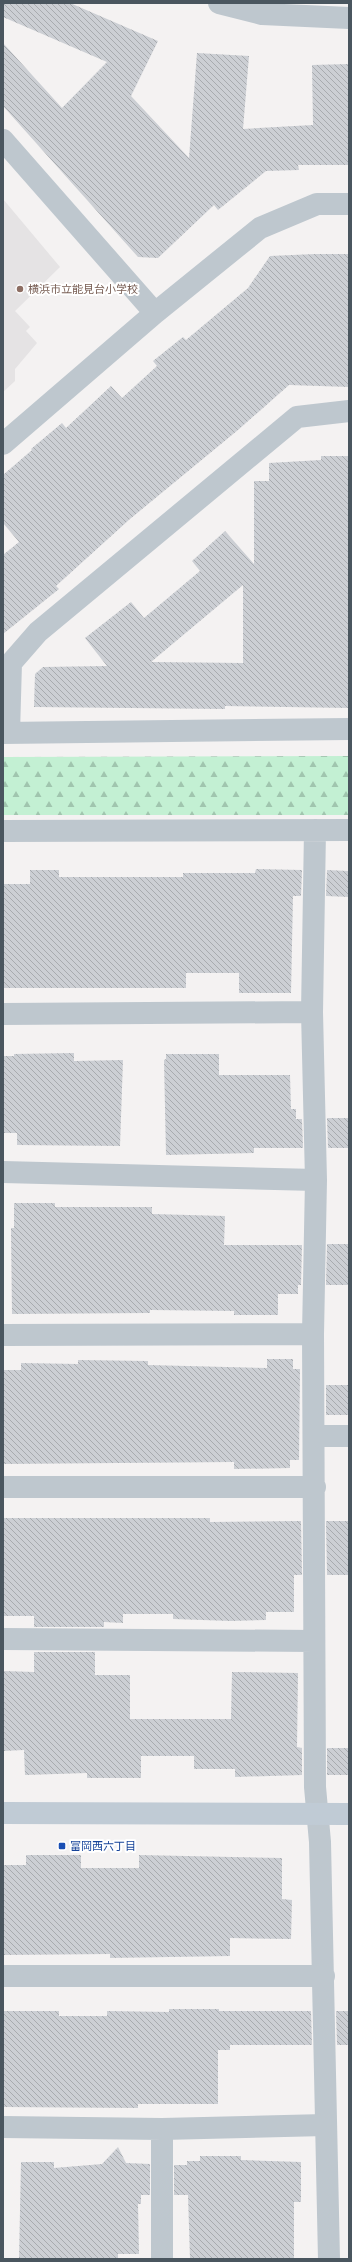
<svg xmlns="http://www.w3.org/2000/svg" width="352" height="2262" viewBox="0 0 352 2262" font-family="Inter,'Noto Sans JP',sans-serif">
  <defs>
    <pattern id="forest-firs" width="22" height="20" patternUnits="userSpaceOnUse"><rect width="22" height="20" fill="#c3f0d3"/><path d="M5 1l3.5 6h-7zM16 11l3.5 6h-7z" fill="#a0c5ae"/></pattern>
    <pattern id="building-back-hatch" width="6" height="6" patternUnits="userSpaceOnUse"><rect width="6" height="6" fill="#cccfd4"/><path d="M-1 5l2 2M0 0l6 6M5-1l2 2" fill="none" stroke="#a8abaf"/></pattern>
  </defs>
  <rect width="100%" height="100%" fill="#f4f2f2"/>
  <path fill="#e5e3e4" d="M3 199 60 267 15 311 30 327 26 331 37 343 15 369V381L3 392Z"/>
  <path fill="url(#forest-firs)" d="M349 756V815H3V757Z"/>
  <path fill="url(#building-back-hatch)" fill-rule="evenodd" d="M3 3H70L158 41 131 96 189 158 197 53 249 56 243 129 313 125 312 65 349 64V165H298L299 170 266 171 218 210 214 205 158 258 138 257 3 106V43L62 108 107 62 3 17Z
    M315 254H349V387L289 385 238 430 130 519 56 586 59 589 3 634V555L19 542 3 523V475L32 450 31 449 62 423 66 428 111 386 122 398 157 366 153 361 183 337 186 340 248 288 270 256Z
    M321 456H349V708L225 706V709L34 707 35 674 43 667 107 666 85 638 131 602 144 618 200 571 192 561 225 531 254 564V481H269V463L321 460ZM243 585V663L151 662Z
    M256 869 302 870 301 896H293L291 993H239V973H186V988H3V884H30V870H59V877H183V873H255Z
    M327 870 349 871V897L326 896Z
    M74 1053V1061L123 1060 120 1146 17 1145V1133H3V1056H14V1054Z
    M166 1054H219V1075H290L291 1109H296V1119H302L303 1148H254V1153L166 1155 164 1060 166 1059Z
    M327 1118H349V1148H328Z
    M14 1203H55V1207H152V1214L225 1216 224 1245H302L301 1285H298V1294H278V1315H234V1311L150 1310V1313L12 1314 11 1228H14Z
    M327 1244H349V1285H326Z
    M267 1359H293V1369H300L299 1460H290V1468L234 1469V1462L3 1464V1370H21V1363L78 1364V1360L148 1361V1365L267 1368Z
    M326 1385H349V1415H326Z
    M3 1518H210V1522L301 1521 302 1575H294V1612H266V1620L231 1621 173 1619V1614H123V1623L104 1622V1627H34V1616H3Z
    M326 1521H349V1575H327Z
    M34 1652H95V1675H130V1719H231L232 1672 298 1673 297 1747 302 1748V1775L235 1777V1769H194V1756H141V1778H87V1773L25 1775 24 1750 3 1751V1671L34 1672Z
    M327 1748H349V1775H327Z
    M26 1855H81V1868H139V1855L282 1858V1899L292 1900 291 1939 230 1938V1956L110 1958V1954L3 1955V1865H26Z
    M169 2009H219V2011H311L312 2045H230V2050H218V2104H138V2108L3 2107V2011H59V2016H107V2011L169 2012Z
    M336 2011H349V2045H337Z
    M118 2147 126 2163 150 2164V2195H141V2204H138L139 2254H118V2259H19L21 2162H54V2168L102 2164Z
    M200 2156H241V2160L301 2162V2202H294V2259H190L188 2195H174V2165H187V2161H200Z"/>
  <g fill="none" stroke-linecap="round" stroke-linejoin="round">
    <path stroke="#bec7ce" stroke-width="22" d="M219 3 262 14 349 18
      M3 140 155 313
      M3 444 155 313 260 228 317 204H349
      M3 733 349 729
      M9 733 11 663 38 632 297 417 349 411
      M315 830 312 1012 316 1180 313 1334 315 1787 320 1842 329 2259
      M3 831 349 830
      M3 1014 312 1012
      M3 1172 316 1180
      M3 1335 313 1334
      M315 1436H349
      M3 1487H315
      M3 1639 314 1641
      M3 1976H324
      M3 2127 162 2129 325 2125
      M162 2259V2129"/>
    <path stroke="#c0cbd5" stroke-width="22" d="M3 1813 349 1814"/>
  </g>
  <circle fill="#8d6e63" stroke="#fff" stroke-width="1.5" cx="20" cy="289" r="4"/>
  <rect fill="#1a4fb4" stroke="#fff" stroke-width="1.5" x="58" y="1842" width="8" height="8" rx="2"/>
  <g text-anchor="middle" stroke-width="4" stroke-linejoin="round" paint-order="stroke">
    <g font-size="11" fill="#785e54" stroke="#fff" text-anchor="start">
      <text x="28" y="293">横浜市立能見台小学校</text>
    </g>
    <g font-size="11" fill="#164399" stroke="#fff" text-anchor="start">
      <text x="70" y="1850">富岡西六丁目</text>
    </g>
  </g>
  <rect width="352" height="2262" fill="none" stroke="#4a565f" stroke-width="8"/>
</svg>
